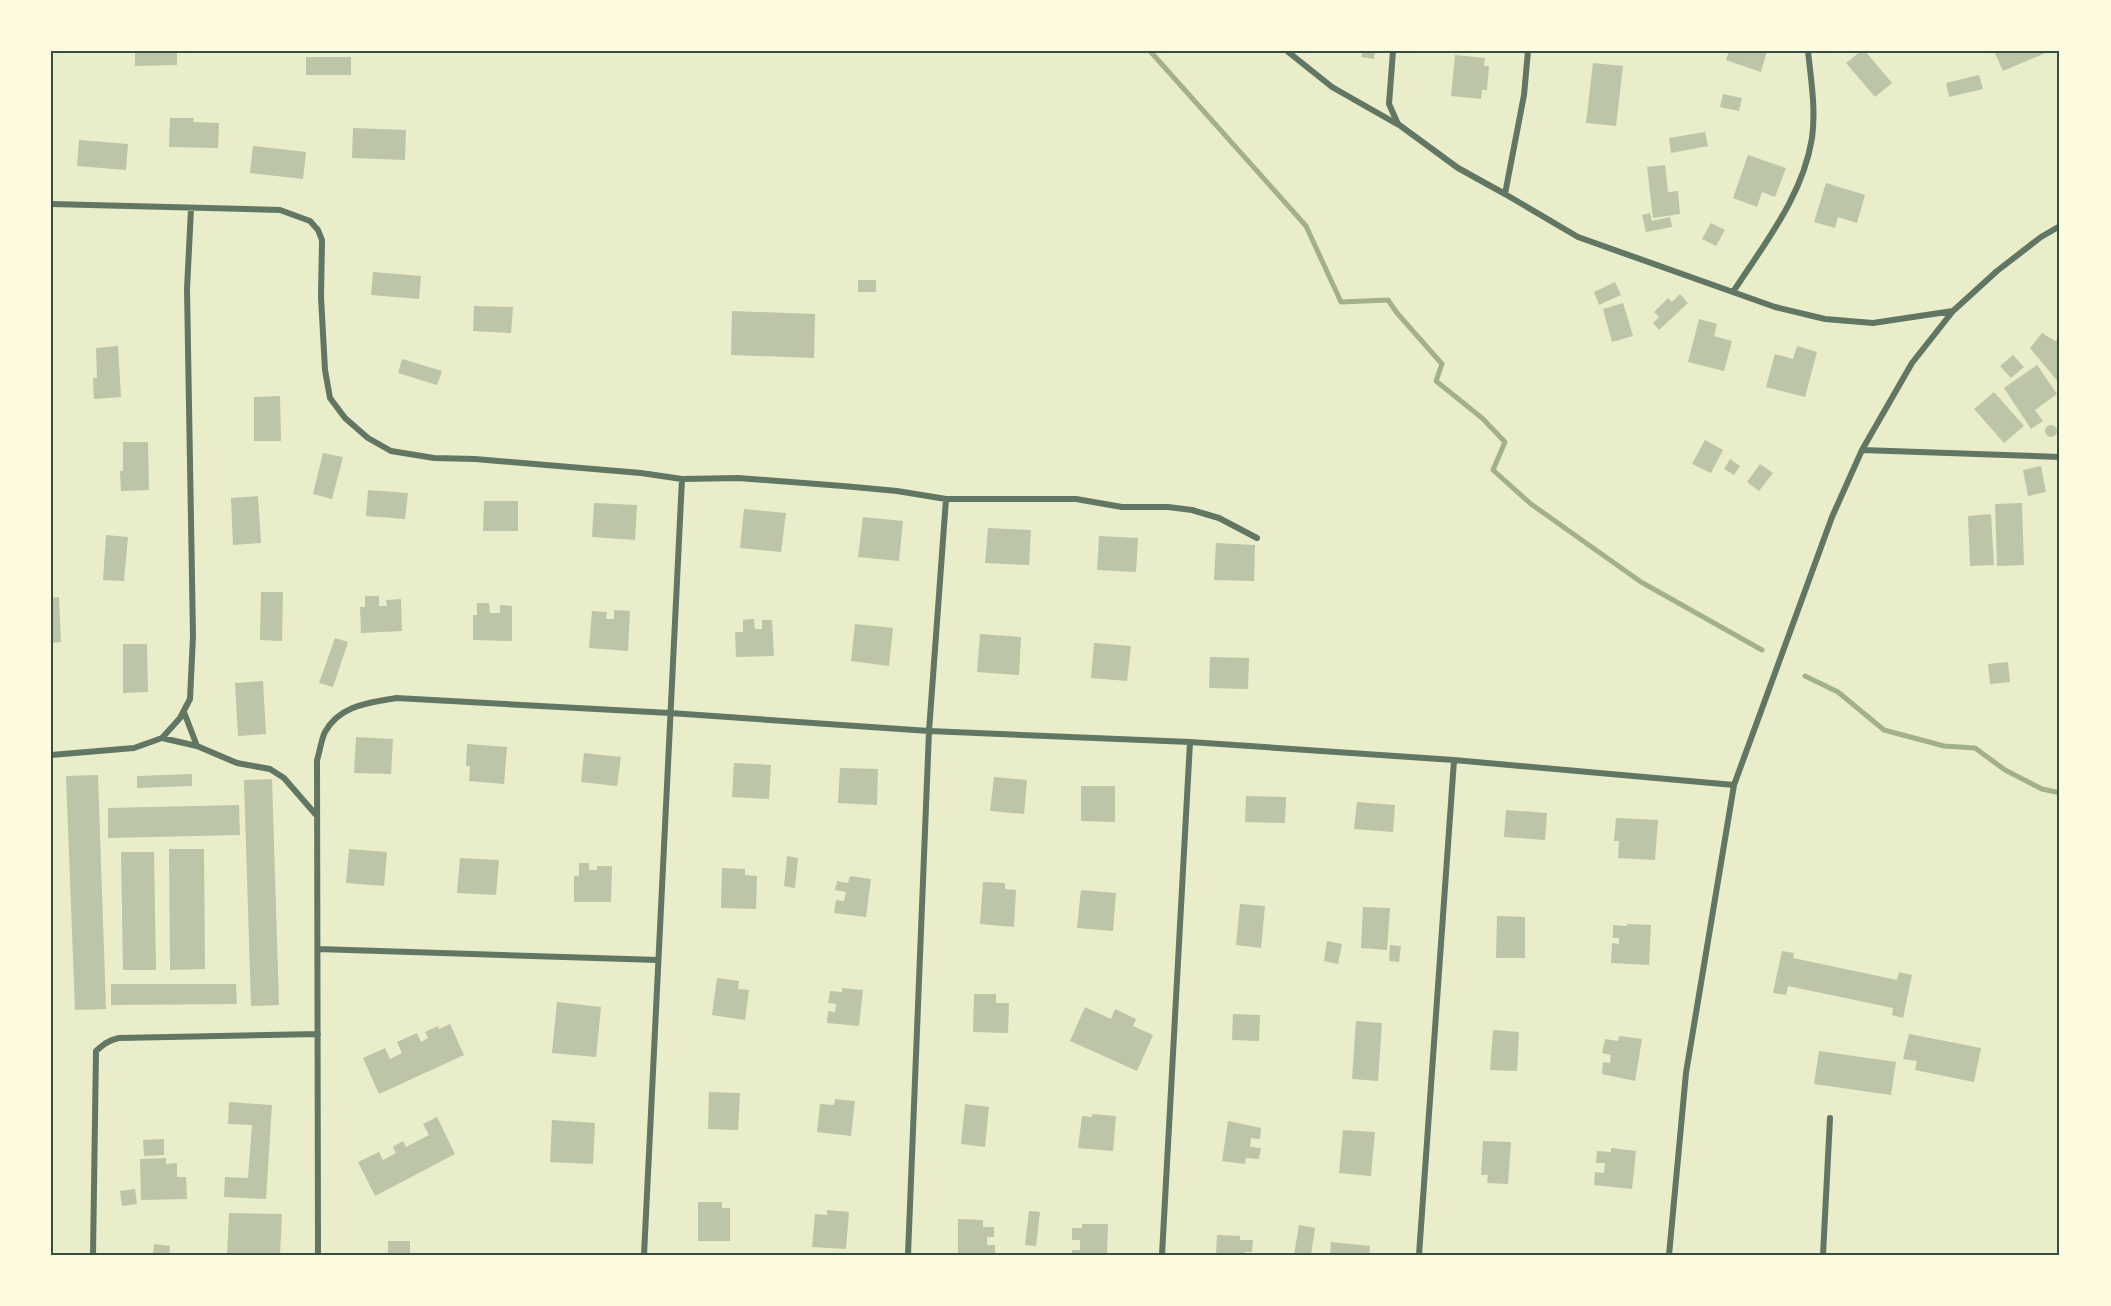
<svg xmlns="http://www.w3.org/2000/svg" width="2111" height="1306" viewBox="0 0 2111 1306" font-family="'Playfair Display',serif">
  <rect width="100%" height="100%" fill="#e9edc9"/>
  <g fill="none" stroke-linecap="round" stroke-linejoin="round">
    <path stroke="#a3b18a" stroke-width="5" d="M1150 51 1306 226 1341 302 1388 300 1397 313 1442 364 1436 381 1482 418 1505 442 1493 470 1531 504 1641 582 1762 650
      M1805 676 1838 692 1884 730 1944 746 1975 748 2005 770 2042 789 2060 793"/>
  </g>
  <path fill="#bcc5a7" d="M135 51H177V65L135 66Z
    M1363 51H1375L1374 59 1361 57Z
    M1729 51H1767L1761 72 1726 60Z
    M1861 51H1865L1892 83 1875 97 1846 63Z
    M1994 51H2050L2003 71Z
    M1455 55 1485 58 1484 66H1489L1487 90H1482L1481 99 1451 96Z
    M306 57H351V75H306Z
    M1593 63 1623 66 1616 126 1586 123Z
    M1979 75 1983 89 1949 97 1946 83Z
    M1723 94 1742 98 1739 111 1720 107Z
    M170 118H194L193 122 219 123 218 148 169 147Z
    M353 128 406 130 405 160 352 158Z
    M1705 132 1708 146 1671 153 1669 138Z
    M79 140 128 144 126 170 77 166Z
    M253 146 306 152 303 179 250 173Z
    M1748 155 1786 168 1775 197 1762 192 1757 207 1733 198Z
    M1665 165 1668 192 1678 191 1680 214 1653 218 1647 167Z
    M1826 183 1865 195 1857 223 1838 217 1835 228 1814 222Z
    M1650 213 1652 221 1670 217 1672 227 1646 232 1642 215Z
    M1711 223 1725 230 1716 246 1702 239Z
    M373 272 421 276 419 299 371 295Z
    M858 280H876V292H858Z
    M1615 282 1621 295 1599 305 1594 292Z
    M1680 294 1688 303 1659 330 1653 323 1659 317 1654 312 1668 298 1672 302Z
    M1623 303 1633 336 1612 342 1603 309Z
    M474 306 513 307 511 333 473 331Z
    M732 311 815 314 814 358 731 355Z
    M1699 319 1717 324 1714 336 1732 341 1724 371 1688 362Z
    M2042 333 2055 341 2060 337V384L2030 348Z
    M118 346 121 397 94 399 93 378H97L96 348Z
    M1797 346 1817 352 1805 397 1766 387 1775 354 1793 359Z
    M2013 355 2024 367 2011 378 2000 366Z
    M402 359 442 371 437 385 398 373Z
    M2037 365 2057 394 2035 410 2043 421 2031 429 2004 388Z
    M1994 392 2024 426 2004 443 1974 409Z
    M280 396 281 441H254V397Z
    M2045 431a6 6 0 1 1 12 0a6 6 0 1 1-12 0Z
    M1705 440 1723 450 1711 473 1692 464Z
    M123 442H148L149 490 121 491 120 471H123Z
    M323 453 343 457 332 499 313 494Z
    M1730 459 1740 466 1734 475 1724 469Z
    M1760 464 1773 473 1759 491 1747 482Z
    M2041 466 2046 492 2028 496 2023 470Z
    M368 490 408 493 405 519 366 516Z
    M258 496 261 543 233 545 231 498Z
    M484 501H518V531H483Z
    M594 503 637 505 635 540 592 537Z
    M2022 503 2024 565 1997 566 1995 504Z
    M744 509 786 513 781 552 740 548Z
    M1991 514 1994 565 1970 566 1968 516Z
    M863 517 903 521 899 561 858 557Z
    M988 528 1031 530 1029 565 985 563Z
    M106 535 128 537 124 581 103 580Z
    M1099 536 1138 538 1136 572 1097 570Z
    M1216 543 1255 545 1254 581 1214 580Z
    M261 592H283L282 641 260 640Z
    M365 596H379V606H387L386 600 401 599 402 631 361 633 360 607H365Z
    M59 597 61 642 51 643V598Z
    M477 603H489L490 613H500V605L512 606V641L473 640V615H477Z
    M614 610 630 611 628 651 589 648 592 611 607 612 606 619H614Z
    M754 619 755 629H762V620H772L774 656 736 657 735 632H743V620Z
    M855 624 893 628 889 666 851 661Z
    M980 634 1021 637 1019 675 977 672Z
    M335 638 348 642 333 687 319 683Z
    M1094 643 1131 646 1127 681 1091 678Z
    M123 644H147L148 692 123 693Z
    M1210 657 1249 658 1248 689 1209 688Z
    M2008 662 2010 682 1990 684 1988 664Z
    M263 681 266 734 238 736 235 683Z
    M356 737 393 739 391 774 354 773Z
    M467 744 507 747 504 784 469 781 470 766H466Z
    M584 753 621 757 617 786 581 782Z
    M734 763 771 765 769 799 732 797Z
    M840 768 878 769 877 805 838 803Z
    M192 774V786L137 788V776Z
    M98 775 106 1009 75 1010 66 776Z
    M994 777 1027 780 1024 814 990 811Z
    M272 779 279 1005 251 1006 244 780Z
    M1081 786H1115V822L1081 821Z
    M1246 796 1286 797 1285 823 1245 822Z
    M1357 802 1395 805 1393 832 1354 829Z
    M239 805 240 835 108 838V808Z
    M1506 810 1547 813 1545 840 1504 837Z
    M1616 818 1658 820 1655 860 1618 858 1619 841H1614Z
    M169 849H204L205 969 170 970Z
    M349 849 387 852 384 886 346 883Z
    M121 852H154L156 970H123Z
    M787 856 798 858 795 888 784 886Z
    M460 858 499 860 496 895 457 893Z
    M579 863H589V870H597V866H612L611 902H574V876H579Z
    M722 868 745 869V875L757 876 756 909 721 908Z
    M850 876 871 879 866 917 834 913 836 900 844 901 846 892 835 890 837 881 848 883Z
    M983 882 1005 883V889L1016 890 1014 927 980 924Z
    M1081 890 1116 893 1113 931 1077 928Z
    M1240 904 1265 906 1261 948 1236 945Z
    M1363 907 1390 908 1387 950 1361 948Z
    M1497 916 1525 917V958H1496Z
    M1627 924 1651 925 1649 965 1611 963 1612 943 1619 944V938H1613V925L1627 926Z
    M1327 941 1342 944 1338 964 1324 961Z
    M1390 945 1401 946 1399 962 1389 961Z
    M1782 951 1794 953 1793 958 1897 980 1899 972 1912 975 1903 1018 1892 1015 1893 1008 1788 986 1786 995 1773 993Z
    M717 978 739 981 738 989 749 990 745 1020 712 1015Z
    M111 984H236L237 1004 111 1005Z
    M842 988 863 990 859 1026 827 1023 828 1011 835 1012 836 1004 828 1003 830 991 842 992Z
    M974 994H996V1003H1009L1008 1033 973 1032Z
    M557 1002 601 1007 596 1057 552 1053Z
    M1085 1007 1111 1019 1115 1009 1136 1019 1133 1026 1153 1035 1137 1071 1070 1041Z
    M1233 1014 1260 1015 1259 1041 1232 1040Z
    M1356 1021 1382 1023 1378 1081 1352 1079Z
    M450 1024 464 1055 379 1094 363 1058 385 1048 390 1059 402 1053 397 1042 417 1033 421 1042 428 1038 425 1032 438 1026 439 1029Z
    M1493 1030 1519 1032 1517 1071 1490 1070Z
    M1909 1034 1981 1048 1974 1082 1915 1070 1917 1061 1903 1059Z
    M1619 1036 1642 1039 1635 1081 1602 1074 1603 1062 1610 1063 1611 1055 1602 1053 1605 1039 1618 1041Z
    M1819 1051 1896 1062 1891 1095 1814 1084Z
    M709 1092 740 1093 738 1130 708 1129Z
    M835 1099 855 1101 851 1136 817 1132 820 1104 834 1105Z
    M229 1102 272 1105 266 1199 224 1197 225 1177 248 1178 252 1125 228 1124Z
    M965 1104 989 1107 985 1147 961 1144Z
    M1092 1114 1116 1116 1113 1151 1078 1148 1082 1116 1092 1117Z
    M437 1117 455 1154 375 1196 358 1162 379 1152 383 1160 396 1153 393 1147 403 1141 406 1147 429 1135 423 1124Z
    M552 1120 595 1123 593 1164 550 1162Z
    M1228 1121 1261 1128 1260 1139 1251 1138 1250 1147 1261 1148 1259 1159 1246 1158 1245 1164 1222 1161Z
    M1343 1130 1375 1132 1371 1176 1339 1173Z
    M164 1139V1155L144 1156 143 1140Z
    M1483 1141 1511 1142 1508 1184 1487 1183 1488 1175H1481Z
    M1611 1148 1636 1151 1632 1189 1594 1185 1595 1172 1604 1173 1605 1163H1596L1597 1151 1611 1152Z
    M166 1158V1164L177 1163V1177H186L187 1199 141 1200 140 1159Z
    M135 1189 137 1204 122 1206 120 1191Z
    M698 1202H722V1208H730V1241H698Z
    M827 1210 849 1212 846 1249 812 1247 815 1214 827 1215Z
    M1029 1211 1040 1212 1036 1246 1025 1245Z
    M229 1213 282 1214 280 1255H227Z
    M958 1219 983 1220V1227H994V1237H987V1245H995V1255H958Z
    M1082 1224H1108L1107 1255H1072V1250H1080V1240H1072V1228H1082Z
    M1299 1225 1315 1228 1311 1255H1294Z
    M1217 1235 1240 1236V1240H1253L1252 1252H1245V1255H1216Z
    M388 1241H410V1255H388Z
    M1331 1242 1370 1246 1369 1255H1330Z
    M154 1244 170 1246 169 1255H153Z"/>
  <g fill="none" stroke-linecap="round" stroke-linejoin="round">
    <path stroke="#617663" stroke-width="6" d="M1287 51 1332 87 1397 124
      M1393 51 1389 104 1398 124 1458 168 1505 194 1578 237 1775 307 1825 319 1873 323 1953 311
      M1505 194 1524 95 1528 51
      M51 204 280 210 310 221 318 230 322 240 321 297 325 370 330 398 345 418 368 438 391 451 434 458 475 459 641 473 682 479 738 478 843 486 897 491 946 499H1076L1122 507H1168L1192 510 1219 518 1257 538
      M1733 292C1764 244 1803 196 1812 138 1816 109 1811 80 1808 51
      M1862 450 2060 457
      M184 712 197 746
      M162 738 197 746 237 763 270 769 284 778 317 816
      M51 755 134 748 162 738 180 718 190 699 193 636 187 289 191 209
      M318 949 658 960
      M93 1255 96 1051C104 1044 109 1040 119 1038L318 1034
      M318 1255 317 760C320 751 321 740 325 732 340 705 369 703 396 698L670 713 929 731 1190 742 1454 760 1734 785
      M644 1255 682 479
      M908 1255 929 731 946 499
      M1162 1255 1190 742
      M1419 1255 1454 760
      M1669 1255 1686 1073 1734 785 1832 517 1862 450 1912 363 1953 311 1997 271 2041 237 2060 226
      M1823 1255 1830 1118"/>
  </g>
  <rect width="2111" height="1306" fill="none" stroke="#fefae0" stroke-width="105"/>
  <rect x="52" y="52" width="2006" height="1202" fill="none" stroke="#344e41" stroke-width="2"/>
</svg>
